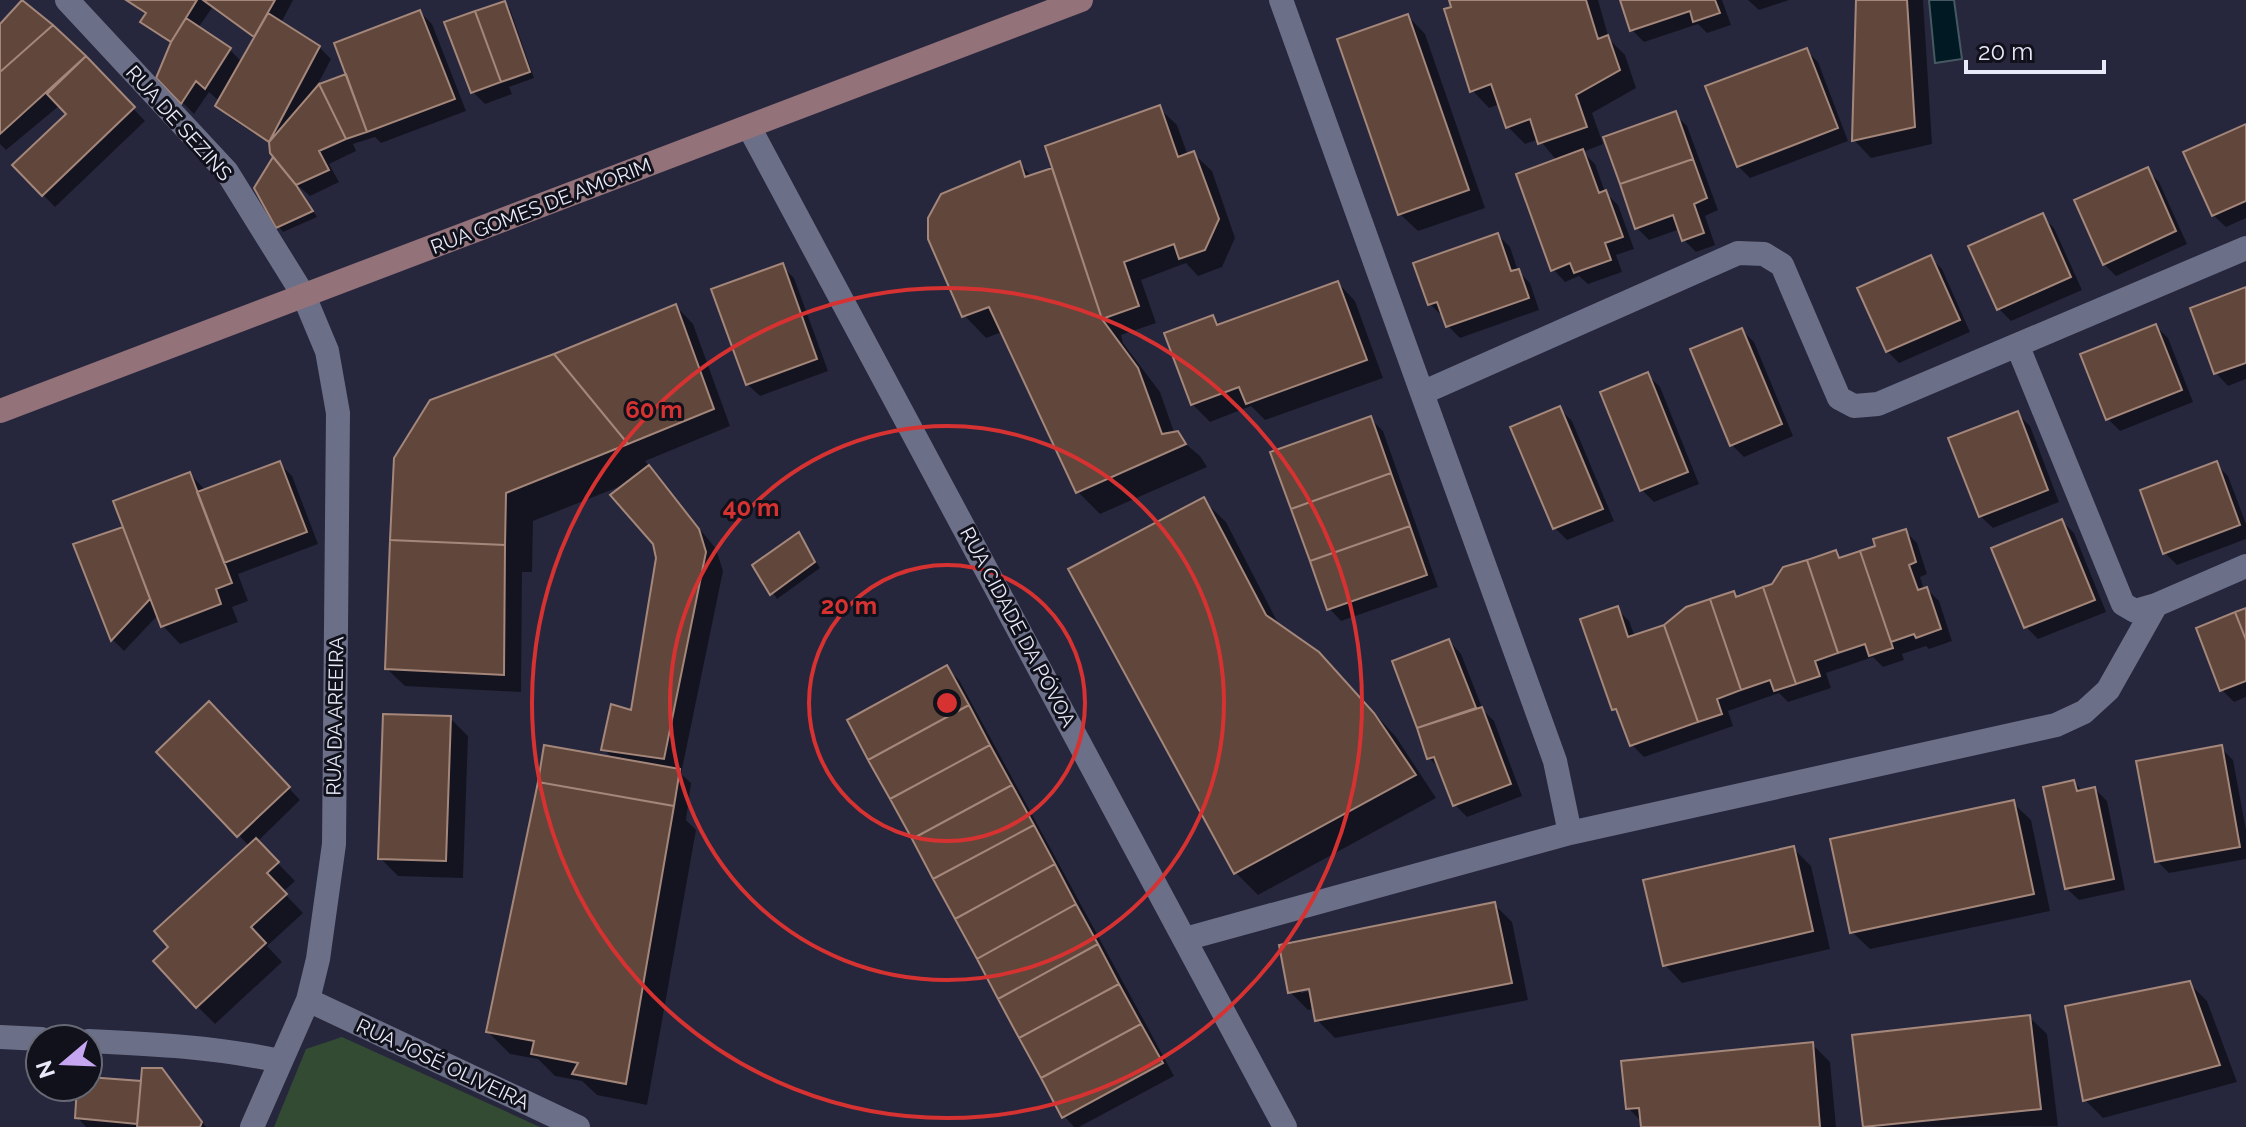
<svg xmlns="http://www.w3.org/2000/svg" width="2246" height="1127" viewBox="0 0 2246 1127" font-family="Raleway,sans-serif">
  <rect width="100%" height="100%" fill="#26273d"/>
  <path fill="#334b33" d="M342 1037 540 1127H274L306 1049Z"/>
  <path fill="#001922" stroke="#465862" stroke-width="2" d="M1929 0H1954L1962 59 1935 63Z"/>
  <path fill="#0007" fill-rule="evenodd" d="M128 0H293L281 23 319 47 331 59 316 88 346 77 420 12 432 24 466 111 381 143 375 137 353 144 356 151 329 164 339 182 310 196 296 184 317 217 283 232 278 226 280 167 283 165 272 145 230 118 218 106 220 102 209 92 194 114 182 102 159 78 172 45 143 22 147 16ZM212 8 255 39 242 62 230 50 198 28Z
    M1451 0H1598L1609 39 1625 55 1636 88 1592 113 1603 144 1583 152 1595 164 1605 192 1618 205 1634 249 1616 255 1622 272 1588 284 1579 276 1565 282 1553 269 1557 161 1539 139 1525 144 1507 126 1500 104 1489 108 1472 90Z
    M1622 0H1722L1731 25 1707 33 1698 24 1644 42 1632 30Z
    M1748 0H1789L1759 10Z
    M1858 0H1923L1932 144 1871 158 1854 140Z
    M23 2 85 58 145 121 55 207 15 166 69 114 60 105 6 150 0 144V27Z
    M505 3 510 9 534 78 509 87 512 94 485 104 473 92Z
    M1408 16 1425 34 1485 208 1418 231 1400 214Z
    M1806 50 1818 62 1848 141 1750 178 1738 166Z
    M1159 108 1177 125 1188 156 1194 154 1212 171 1235 238 1222 267 1198 276 1186 263 1141 280 1156 323 1121 335 1123 343 1160 392 1175 435 1200 456 1207 467 1100 514 1078 492 1002 332 986 338 964 315 1019 164 1033 177 1054 169Z
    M1675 114 1687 126 1718 210 1705 216 1715 245 1696 252 1684 240 1680 229 1649 240 1637 228Z
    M2246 126V218L2226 227 2213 215Z
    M2147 170 2159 182 2187 244 2116 276 2104 264Z
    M2042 216 2054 228 2082 290 2011 321 1999 309Z
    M1498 235 1510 247 1518 271 1530 283 1539 310 1460 338 1448 326 1444 315 1442 316 1430 304Z
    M1930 257 1942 269 1970 332 1899 363 1887 351Z
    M782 266 794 278 828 371 760 396 747 384Z
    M1338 283 1355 301 1383 378 1265 420 1251 406 1210 422 1192 404 1213 317 1221 326Z
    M2246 289V379L2228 386 2216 373 2192 309Z
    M676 306 693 324 730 426 645 461 716 549 723 571 681 774 691 783 686 820 696 830 647 1105 597 1095 582 1081 555 1076 538 1059 510 1054 488 1032 614 760 604 749 632 713 658 558 654 543 626 484 533 521 532 572H522L521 692 405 686 387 669 554 356Z
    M2156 326 2168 338 2193 402 2120 431 2108 419Z
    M1742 330 1754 342 1793 436 1744 457 1732 445Z
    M1648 375 1660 387 1699 484 1654 502 1642 490Z
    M1560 409 1572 421 1614 521 1567 540 1555 528Z
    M2018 414 2030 426 2059 502 1993 528 1980 516Z
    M1371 419 1383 431 1438 587 1341 621 1329 608Z
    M280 464 292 476 318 544 238 574 248 601 232 607 238 622 180 644 163 626 158 615 124 651 113 640 76 545 126 528 190 474 206 491Z
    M2216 464 2228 476 2246 524V539L2177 565 2165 553Z
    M1203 500 1226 522 1281 629 1341 676 1396 737 1436 798 1258 895 1236 873Z
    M2062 521 2074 533 2106 612 2038 639 2026 627 1994 549Z
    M1905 531 1917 543 1927 574 1920 577 1924 590 1927 589 1939 601 1952 641 1929 649 1926 646 1902 654 1904 660 1883 667 1873 657 1826 673 1831 688 1788 702 1779 693 1728 711 1733 726 1644 757 1632 745 1622 717 1614 709 1617 609 1629 621 1635 637 1665 626 1733 593 1738 598 1774 585 1835 552 1842 559 1878 548Z
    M799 534 820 568 777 599 755 565Z
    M2246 611V697L2234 702 2222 690Z
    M1449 641 1461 654 1483 710 1494 721 1522 796 1467 817 1455 805 1441 770 1429 758 1395 662Z
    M947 668 959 680 1174 1076 1079 1127H1074L1064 1116Z
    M221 716 300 800 257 842 295 881 283 892 303 913 267 946 282 962 215 1024 197 1006 171 947 249 846 159 752Z
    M450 718 468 736 463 878 398 876 380 858Z
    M2221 748 2233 760 2246 830V859L2169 873 2157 861Z
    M2074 782 2083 792 2095 789 2107 801 2125 890 2079 900 2066 888Z
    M2013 803 2031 820 2050 911 1870 949 1852 932Z
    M1793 848 1811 866 1830 949 1682 983 1665 965Z
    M1495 905 1512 922 1528 1000 1335 1038 1317 1020 1315 1009 1308 1010 1290 992ZM1301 989H1319L1301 993Z
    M2189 983 2207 1001 2237 1082 2103 1118 2085 1100Z
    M2029 1017 2047 1034 2058 1126 1865 1127 1854 1037Z
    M1812 1044 1830 1062 1836 1127H1643V1123L1628 1108Z
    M161 1070 174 1083 206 1127H86L77 1117 79 1087H88V1079L142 1083Z"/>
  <path fill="#61473b" stroke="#a4877a" stroke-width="2" d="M22 0 53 25 0 72V24Z
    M126 0H197L171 42 140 22 146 13Z
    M203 0H275L254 37Z
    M1449 0H1586L1598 39 1608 35 1620 70 1576 95 1587 127 1538 144 1530 119 1506 128 1491 84 1470 92 1444 9 1451 7Z
    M1620 0H1715L1720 13 1693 22 1690 11 1630 31Z
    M1856 0H1907L1915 127 1852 141Z
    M505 1 530 72 501 82 475 11Z
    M420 10 455 99 367 132 334 43Z
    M475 11 501 82 471 93 444 22Z
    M268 13 320 46 269 142 215 106Z
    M1408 14 1469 190 1398 215 1337 39Z
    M186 18 231 48 205 89 196 81 181 104 156 78 171 42Z
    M53 25 86 56 0 134V72Z
    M1807 48 1838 128 1737 167 1705 86Z
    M86 56 135 107 42 196 12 165 66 114 47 94Z
    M346 74 367 132 346 139 319 84Z
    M319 84 346 139 319 151 329 170 296 185 270 153 269 142Z
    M1160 105 1178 157 1194 151 1219 219 1205 250 1179 259 1174 244 1124 262 1139 306 1102 319 1045 146Z
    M1676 111 1693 159 1620 184 1603 137Z
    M2246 124V201L2212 216 2183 152Z
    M1583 149 1599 193 1606 190 1623 237 1605 243 1611 260 1574 273 1570 263 1551 271 1516 174Z
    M273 157 296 185 313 211 276 228 254 188Z
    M1693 159 1707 198 1694 204 1704 233 1682 241 1673 215 1635 229 1620 184Z
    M1020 161 1025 177 1052 168 1102 319 1138 368 1162 434 1178 431 1186 444 1076 493 989 307 962 317 928 239V218L941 194Z
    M2148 167 2176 231 2103 265 2074 200Z
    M2043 213 2071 277 1997 310 1968 246Z
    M1498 233 1511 271 1519 269 1529 298 1446 327 1437 302 1428 305 1413 263Z
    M1931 255 1960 320 1886 352 1857 288Z
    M783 263 817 359 746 385 711 289Z
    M1338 281 1367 360 1246 404 1239 387 1191 405 1164 333 1213 315 1217 325Z
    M2246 287V363L2214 374 2190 308Z
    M676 304 714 409 628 444 554 354Z
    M2156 324 2182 390 2106 420 2080 354Z
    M1742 328 1782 424 1730 446 1690 349Z
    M554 354 628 444 506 493 505 545 390 540 394 458 430 400Z
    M1648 372 1688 472 1640 491 1600 392Z
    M1560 406 1603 509 1553 529 1510 427Z
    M2018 411 2048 490 1979 517 1948 438Z
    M1371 416 1391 473 1291 509 1270 452Z
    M280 461 307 532 224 563 197 492Z
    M2217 461 2240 525 2163 554 2140 490Z
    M649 465 699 529 706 552 664 759 601 750 611 704 631 710 656 558 653 544 610 495Z
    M190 472 232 583 216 589 221 604 161 627 113 501Z
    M1391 473 1410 526 1310 561 1291 509Z
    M1204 497 1266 615 1319 652 1374 713 1416 775 1234 874 1068 569Z
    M2062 519 2095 600 2024 628 1991 548Z
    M1410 526 1427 575 1327 610 1310 561Z
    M123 527 150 599 111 641 73 544Z
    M1906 529 1916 562 1909 565 1918 590 1927 587 1941 629 1916 638 1914 634 1891 642 1860 551 1875 546 1873 539Z
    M799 532 815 562 770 595 752 565Z
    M390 540 505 545 504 675 385 669Z
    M1836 550 1839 558 1860 551 1893 648 1869 656 1865 644 1838 653 1807 560Z
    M1807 560 1838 653 1815 661 1820 676 1796 684 1763 587 1772 584 1783 567Z
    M1763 587 1796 684 1774 691 1770 680 1741 690 1710 599 1734 591 1736 597Z
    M1710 599 1741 690 1717 699 1722 714 1698 722 1664 625 1686 607Z
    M1618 606 1628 637 1664 625 1698 722 1630 746 1616 709 1612 710 1580 619Z
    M2246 608V640L2235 612Z
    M2235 612 2246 640V681L2220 691 2196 628Z
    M1449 639 1476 708 1417 728 1392 661Z
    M947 665 969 705 868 760 847 720Z
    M209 701 290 787 237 837 156 752Z
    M969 705 990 745 890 799 868 760Z
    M1482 707 1511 784 1453 806 1434 757 1427 759 1417 728Z
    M383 714 451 716 446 861 378 859Z
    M544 745 680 769 674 806 538 782Z
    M990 745 1012 785 912 839 890 799Z
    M2222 745 2240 847 2155 862 2136 761Z
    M2074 780 2077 791 2095 787 2114 879 2065 889 2043 787Z
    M538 782 674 806 626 1084 572 1074 578 1063 531 1054 534 1041 486 1032Z
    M1012 785 1034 825 933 879 912 839Z
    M2014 800 2034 894 1850 933 1830 839Z
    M1034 825 1055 864 955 919 933 879Z
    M256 838 279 862 267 873 287 894 251 927 266 943 196 1008 153 961 168 947 154 931Z
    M1794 846 1813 931 1663 966 1643 880Z
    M1055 864 1076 904 977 959 955 919Z
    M1495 902 1512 983 1315 1021 1309 989 1288 993 1279 945Z
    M1076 904 1098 944 998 999 977 959Z
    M1098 944 1119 984 1019 1038 998 999Z
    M2190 981 2220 1065 2083 1101 2065 1006Z
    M1119 984 1141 1024 1041 1078 1019 1038Z
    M2030 1015 2041 1109 1863 1127 1852 1035Z
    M1141 1024 1163 1063 1062 1118 1041 1078Z
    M1813 1042 1820 1127H1641L1639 1108 1626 1109 1621 1061Z
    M142 1068H162L202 1122 200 1127H137Z
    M88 1077 141 1081 137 1124 75 1118 77 1087H88Z"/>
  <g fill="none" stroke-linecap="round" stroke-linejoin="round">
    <path stroke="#6c6f88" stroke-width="24" d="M67 0 227 172 304 296 327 351 338 413 334 844 318 959 308 1000 252 1127
      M1281 0 1422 393 1738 253 1764 254 1782 265 1839 398 1854 406 1878 404 2246 248
      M2018 347 2123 604 2135 611 2156 605 2246 566
      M1422 393 1555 761 1570 833
      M1185 939 1570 833 2056 725 2084 712 2108 690 2156 605
      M308 1000 578 1127
      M0 1037 41 1039
      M88 1041C153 1044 216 1047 280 1061"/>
    <path stroke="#6c6f88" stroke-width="24" d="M749 127 1285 1127"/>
    <path stroke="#94727a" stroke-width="24" d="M0 411 1081 0"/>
  </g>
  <g fill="none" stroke="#d73232" stroke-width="4">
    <circle cx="947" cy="703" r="138"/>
    <circle cx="947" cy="703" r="277"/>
    <circle cx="947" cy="703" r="415"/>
  </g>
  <g text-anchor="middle" stroke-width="6" stroke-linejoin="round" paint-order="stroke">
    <g font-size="20" fill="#e8eaf9" stroke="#10111b">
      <text transform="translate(179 123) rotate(48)" y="7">RUA DE SEZINS</text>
      <text transform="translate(541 206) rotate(-21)" y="7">RUA GOMES DE AMORIM</text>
      <text transform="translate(1018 627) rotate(62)" y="7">RUA CIDADE DA PÓVOA</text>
      <text transform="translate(335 716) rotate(-89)" y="7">RUA DA AREEIRA</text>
      <text transform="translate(443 1064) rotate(25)" y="7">RUA JOSÉ OLIVEIRA</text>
    </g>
  </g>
  <circle cx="947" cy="703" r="12" fill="#d73232" stroke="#10111b" stroke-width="4"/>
  <g font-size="24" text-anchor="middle" font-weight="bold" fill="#d73232" stroke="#10111b" stroke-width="6" stroke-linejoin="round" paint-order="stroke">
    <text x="654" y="418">60 m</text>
    <text x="751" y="516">40 m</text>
    <text x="849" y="614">20 m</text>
  </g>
  <g transform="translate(64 1063) rotate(251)"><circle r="38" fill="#10111b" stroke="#666874" stroke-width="2"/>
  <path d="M0-6L14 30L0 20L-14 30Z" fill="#c6a6f0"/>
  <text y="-12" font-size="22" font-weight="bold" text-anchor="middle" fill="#e8eaf9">N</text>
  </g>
  <path d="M1966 60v12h138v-12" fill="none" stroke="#e8eaf9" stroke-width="4"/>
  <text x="1978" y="60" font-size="24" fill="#e8eaf9" stroke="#10111b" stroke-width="6" paint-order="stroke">20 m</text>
</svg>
